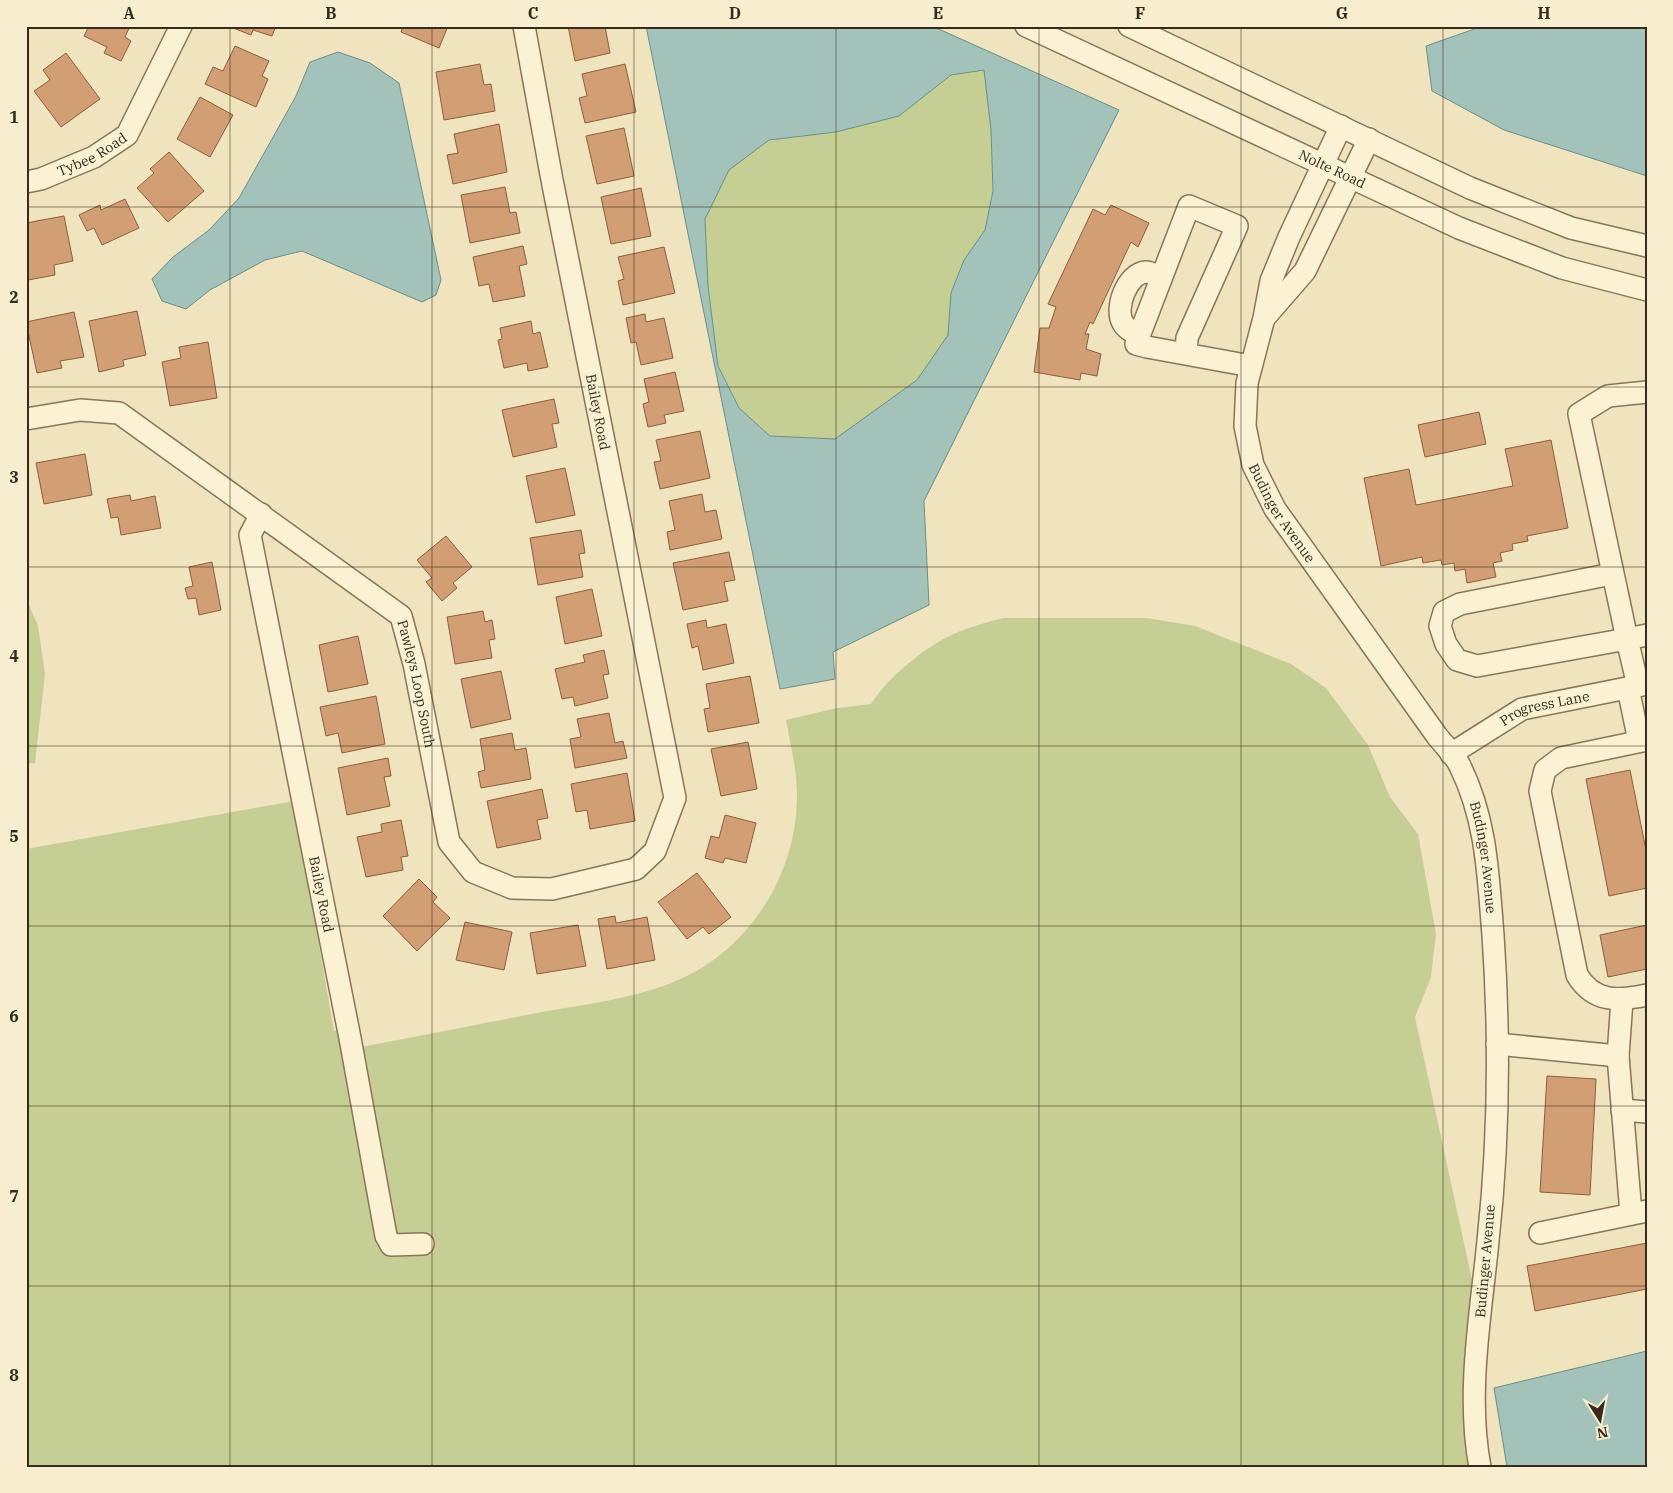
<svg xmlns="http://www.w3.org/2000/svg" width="1673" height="1493" viewBox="0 0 1673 1493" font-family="'IBM Plex Serif',serif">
  <rect width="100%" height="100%" fill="#f0e4bf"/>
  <path fill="#c5cf93" d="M984 70 991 130 993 191 985 230 964 260 951 293 948 335 917 380 835 439 770 436 739 408 718 366 708 286 705 219 729 170 769 140 836 132 899 116 951 75Z
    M26 598 38 626 45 674 35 763 26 764Z
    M1003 618H1147L1195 626 1291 664 1326 688 1368 745 1390 797 1418 834 1436 934 1431 977 1415 1017 1474 1289 1471 1467H26V849L294 801 334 1031 350 1029 361 1047C423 1035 485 1023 547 1011 587 1004 628 999 666 985 745 957 797 878 797 795 797 769 790 744 786 720L837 708 871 704C889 676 927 645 958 632 973 626 988 622 1003 618Z"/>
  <path fill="#a3c2ba" stroke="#699089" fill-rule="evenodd" d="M646 26H932L1119 110 924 501 929 605 833 652 835 679 780 689ZM984 70 991 130 993 191 985 230 964 260 951 293 948 335 917 380 835 439 770 436 739 408 718 366 708 286 705 219 729 170 769 140 836 132 899 116 951 75Z
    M1483 26H1647V176L1504 130 1432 91 1426 46Z
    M338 52 370 63 399 83 441 280 436 295 422 302 302 251 265 260 210 290 186 309 162 301 152 279 173 257 209 230 239 198 296 96 310 62Z
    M1647 1351V1467H1507L1494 1388Z"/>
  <path fill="#d19f73" stroke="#8b5f3b" d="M89 26H130L125 37 131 41 121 61 104 53 107 47 84 36Z
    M234 26H276L272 36 253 30 251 35 233 28Z
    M403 26H448L439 48 401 32Z
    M568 26H605L610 53 575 61Z
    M235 46 269 61 262 76 268 79 256 107 205 84 213 67 223 71Z
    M66 53 100 99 61 127 34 91 50 80 43 70Z
    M480 64 484 85 491 84 495 111 444 120 436 72Z
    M625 64 636 112 585 123 579 98 587 96 582 74Z
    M200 97 233 115 210 157 177 139Z
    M499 124 507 172 453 184 447 155 458 153 454 134Z
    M624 128 634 176 597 184 586 136Z
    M169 152 204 191 168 222 137 188 154 173 150 169Z
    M505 187 510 213 516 212 520 233 470 243 461 195Z
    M641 188 651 236 611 244 601 197Z
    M125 199 139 228 102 245 94 228 87 231 79 215 100 205 101 210Z
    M1111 205 1149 223 1138 247 1131 242 1093 324 1090 322 1085 334H1089L1086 349 1101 354 1097 376 1081 373 1080 380 1034 372 1040 328H1049L1056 307 1048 304 1093 209 1105 215Z
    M64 216 73 261 54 265 55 275 28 280 26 223Z
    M523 246 527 264 519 266 525 296 493 302 489 284 479 286 473 257Z
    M664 247 675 293 623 305 618 281 624 279 618 257Z
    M137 311 146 355 123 360 124 366 99 372 89 321Z
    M74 312 84 357 60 361 62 368 37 373 26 322Z
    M645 314 646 322 664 318 673 358 641 365 636 342 631 343 626 318Z
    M531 321 533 334 540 332 548 367 528 371 527 363 504 368 498 340 502 339 500 328Z
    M208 342 217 398 170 406 162 362 181 358 179 347Z
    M675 372 684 411 664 415 666 423 648 427 643 404 649 402 644 379Z
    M554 399 559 423 552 424 557 447 513 457 502 410Z
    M1479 412 1486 444 1425 457 1418 425Z
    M700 431 710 478 660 489 654 462 661 461 656 440Z
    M1551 440 1568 528 1527 536 1528 541 1512 544 1513 550 1500 553 1502 561 1493 563 1496 577 1467 583 1465 569 1455 571 1454 563 1442 565 1441 560 1423 563 1422 557 1381 566 1364 478 1409 469 1416 505 1513 486 1505 449Z
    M85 454 92 495 44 504 36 463Z
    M565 468 575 515 536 523 526 476Z
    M702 494 705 512 716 510 722 539 670 550 667 532 675 530 669 501Z
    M130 495 131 501 155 496 161 528 121 535 118 517 111 518 107 499Z
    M581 530 585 553 579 554 583 577 538 585 530 538Z
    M446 536 472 567 453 583 457 588 442 601 426 582 432 578 417 560Z
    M729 552 735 580 724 582 728 601 683 610 673 563Z
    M212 562 221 610 199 615 196 598 188 599 185 588 193 586 189 567Z
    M592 589 602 636 565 644 556 597Z
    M483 611 485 622 492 620 495 639 489 640 492 658 455 664 447 617Z
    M706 620 707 628 726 624 734 663 703 670 698 646 692 648 687 624Z
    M358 636 368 684 328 692 319 645Z
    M604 650 609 674 603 675 608 698 575 706 573 697 562 699 555 669 585 662 583 655Z
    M501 671 511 719 471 728 461 679Z
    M750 676 759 723 708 732 704 709 710 708 706 684Z
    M376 696 385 744 342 753 338 733 326 736 320 707Z
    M609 713 615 743 623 741 627 758 575 768 570 739 581 737 577 719Z
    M512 733 515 750 526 748 531 779 481 788 478 772 485 770 480 739Z
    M748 742 757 789 721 796 711 749Z
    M388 758 391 776 384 777 390 806 347 815 338 768Z
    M1630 770 1647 855V888L1609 896 1586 779Z
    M627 773 635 821 590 829 587 810 576 812 571 784Z
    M542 789 548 818 537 820 541 839 497 848 487 801Z
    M725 815 756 823 746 863 725 858 723 863 705 858 711 836 719 838Z
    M401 820 408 856 401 857 403 870 366 877 357 837 382 832 381 824Z
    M697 873 731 917 709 934 703 927 687 939 658 902Z
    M419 879 437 897 433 902 450 918 417 951 383 916Z
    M615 916 616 923 647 917 655 960 607 969 598 919Z
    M465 922 512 932 504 970 456 960Z
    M578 925 586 966 537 974 530 933Z
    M1647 925V969L1608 977 1600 935Z
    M1547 1076 1596 1079 1590 1195 1540 1192Z
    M1647 1243V1289L1535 1311 1527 1266Z"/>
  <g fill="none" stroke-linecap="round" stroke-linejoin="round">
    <defs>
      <g id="minor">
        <path id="s1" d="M1026 26 1459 228 1562 268 1647 290"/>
        <path d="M1129 26 1470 188 1571 228 1647 246"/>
        <path id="s2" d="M1341 126 1289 237 1271 281 1264 318 1247 383 1245 426 1253 465 1275 509 1437 736C1444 745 1455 755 1460 766 1487 821 1488 875 1493 935 1500 1037 1499 1140 1488 1241 1481 1313 1466 1394 1480 1467"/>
        <path id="s3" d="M26 182 41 179 94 157 127 135 181 26"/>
        <path d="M1266 316 1305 271 1369 139"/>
        <path d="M1139 335C1133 332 1126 329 1123 323 1114 309 1127 273 1146 272 1151 272 1157 276 1161 277"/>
        <path d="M1186 354 1187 338 1237 226 1189 206 1136 344 1147 347 1251 366"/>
        <path d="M1647 392 1608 396 1579 414 1627 639 1647 635"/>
        <path id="s4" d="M26 419 80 410 119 413 401 616 414 664 449 842 473 872 512 888 552 889 636 869 655 851 675 798 552 180 524 26"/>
        <path id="s5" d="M261 514 250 535 350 1038 386 1236 391 1245 423 1244"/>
        <path d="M1612 574 1460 604 1444 612 1440 626 1446 644 1457 660 1477 666 1627 639 1638 686"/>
        <path d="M1628 688 1639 741"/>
        <path d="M1647 740 1561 758 1545 770 1540 791 1577 975C1594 1003 1618 1001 1647 995"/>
        <path id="s6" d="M1451 754 1522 709 1647 684"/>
        <path d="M1622 1000 1618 1056 1631 1214"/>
        <path d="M1497 1044 1618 1056"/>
        <path d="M1622 1110 1647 1112"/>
        <path d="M1540 1233 1647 1211"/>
      </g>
    </defs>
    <use href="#minor" stroke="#8a7556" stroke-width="24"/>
    <use href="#minor" stroke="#fbf1d3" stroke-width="21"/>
  </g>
  <path fill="none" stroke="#392b1c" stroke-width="1" stroke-opacity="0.55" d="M230 26V1467M432 26V1467M634 26V1467M836 26V1467M1039 26V1467M1241 26V1467M1443 26V1467M26 207H1647M26 387H1647M26 567H1647M26 746H1647M26 926H1647M26 1106H1647M26 1286H1647"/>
  <g text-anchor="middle" stroke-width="4.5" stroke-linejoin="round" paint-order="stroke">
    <g font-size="14" fill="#392b1c" stroke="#f7eecf">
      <text dy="5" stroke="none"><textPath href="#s3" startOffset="72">Tybee Road</textPath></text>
      <text dy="5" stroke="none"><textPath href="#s1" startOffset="338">Nolte Road</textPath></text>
      <text transform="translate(598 412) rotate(79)" y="5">Bailey Road</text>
      <text dy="5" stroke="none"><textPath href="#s2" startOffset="414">Budinger Avenue</textPath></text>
      <text dy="5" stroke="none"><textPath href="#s4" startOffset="511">Pawleys Loop South</textPath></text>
      <text dy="5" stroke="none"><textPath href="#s6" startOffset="106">Progress Lane</textPath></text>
      <text dy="5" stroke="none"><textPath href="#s2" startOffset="819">Budinger Avenue</textPath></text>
      <text dy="5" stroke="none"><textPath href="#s5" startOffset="390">Bailey Road</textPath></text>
      <text transform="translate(1485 1261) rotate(-85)" y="5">Budinger Avenue</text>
    </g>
  </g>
  <rect width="1673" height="1493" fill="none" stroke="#f7eecf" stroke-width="55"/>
  <g transform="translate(1600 1420) rotate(169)" stroke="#f7eecf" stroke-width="4" paint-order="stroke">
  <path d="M0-4L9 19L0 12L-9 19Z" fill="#392b1c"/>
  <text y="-8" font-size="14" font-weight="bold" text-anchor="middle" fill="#392b1c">N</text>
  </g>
  <rect x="28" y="28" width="1618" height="1438" fill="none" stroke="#392b1c" stroke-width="2"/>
  <g font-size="16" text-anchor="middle" font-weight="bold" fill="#392b1c">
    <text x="129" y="19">A</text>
    <text x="331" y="19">B</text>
    <text x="533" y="19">C</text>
    <text x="735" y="19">D</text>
    <text x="938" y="19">E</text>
    <text x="1140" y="19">F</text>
    <text x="1342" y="19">G</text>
    <text x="1544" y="19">H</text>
    <text x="14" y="123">1</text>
    <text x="14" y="303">2</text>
    <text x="14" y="483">3</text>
    <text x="14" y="662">4</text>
    <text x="14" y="842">5</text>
    <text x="14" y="1022">6</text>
    <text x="14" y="1202">7</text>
    <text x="14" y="1381">8</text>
  </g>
</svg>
